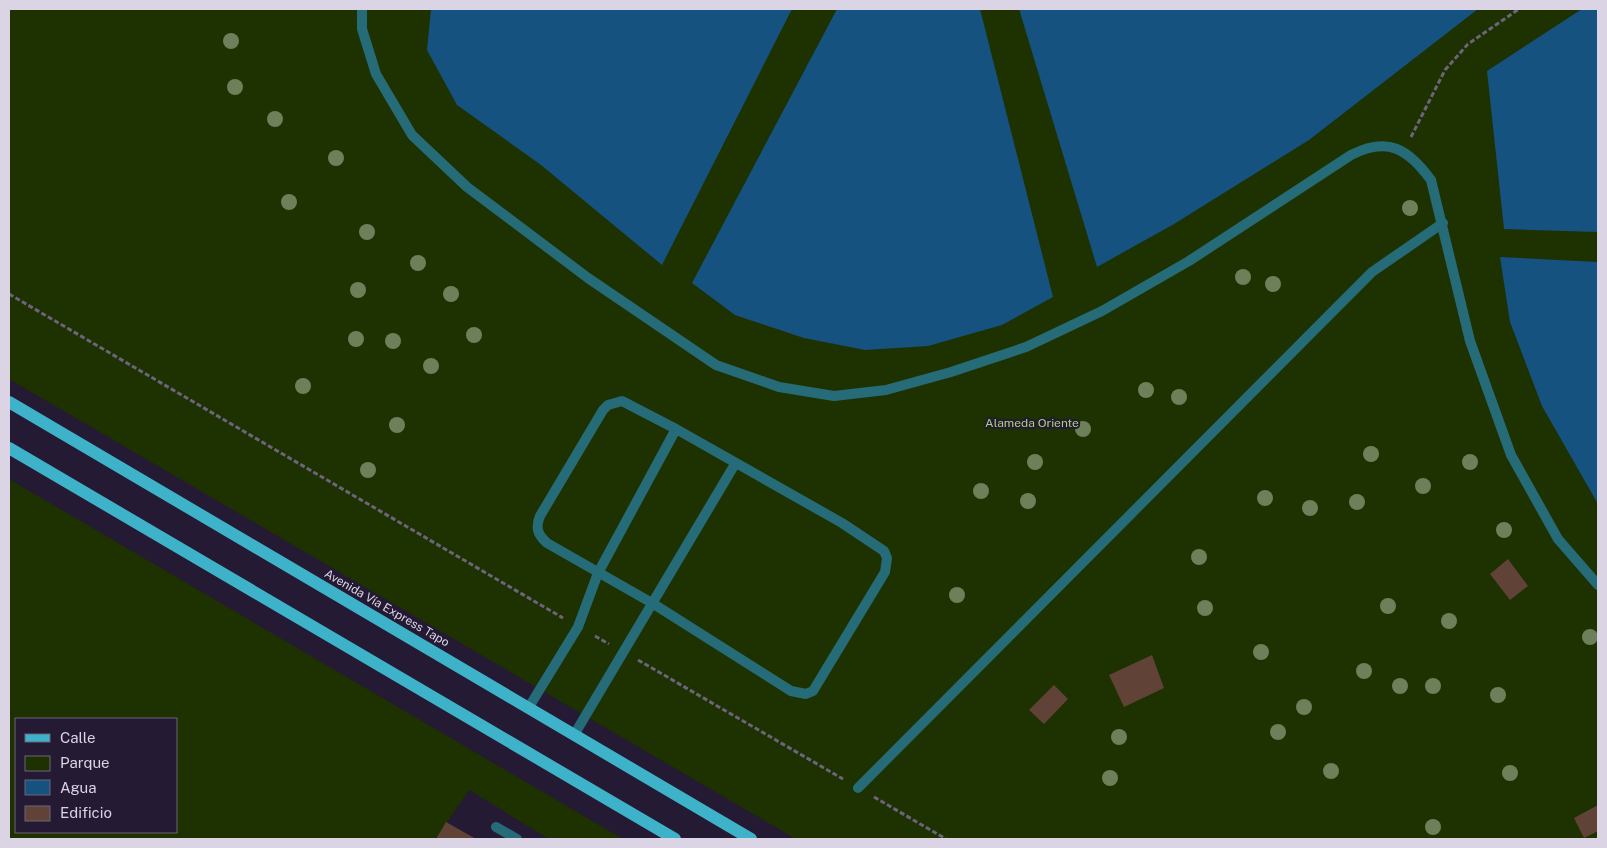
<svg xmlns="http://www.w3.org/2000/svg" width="1607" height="848" viewBox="0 0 1607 848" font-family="'Public Sans',sans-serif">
  <rect width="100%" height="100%" fill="#241a33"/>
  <path fill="#1e3100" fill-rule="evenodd" d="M9 9H1598V839H796L9 379Z
    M9 479 623 839H549L469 790 436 839H9ZM16 719H176V832H16Z"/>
  <path fill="#15527f" d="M431 9H792L662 265 541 165 457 105 427 50Z
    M837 9H980L1053 297 1002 325 928 346 865 350 804 338 735 315 692 283Z
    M1019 9H1478L1309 140 1174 224 1097 267Z
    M1582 9H1598V232L1504 229 1487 71Z
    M1500 257 1598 262V504L1542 406 1510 322Z"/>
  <path fill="#614236" d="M1508 559 1528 586 1510 600 1490 574Z
    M1152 655 1164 688 1124 707 1109 675Z
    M1054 685 1068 699 1044 724 1029 710Z
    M1598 805V831L1584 838 1574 818Z
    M446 822 476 839H436Z"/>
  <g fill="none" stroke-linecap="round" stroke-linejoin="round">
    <path stroke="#6c647a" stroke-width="3" stroke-dasharray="5 2.5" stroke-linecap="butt" d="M1411 137 1445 70 1468 44 1519 9
      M9 294 563 618
      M595 636 609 644
      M638 660 843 779
      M874 797 946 839"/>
    <path stroke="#266b78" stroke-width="10" d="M362 9V29L376 74 412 135 467 187 588 278 716 365 779 387 834 396 886 390 951 372 1026 347 1102 311 1189 261 1351 155C1388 136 1408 149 1431 180L1470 341 1511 455 1558 539 1598 585
      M622 401 676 429 842 523 884 551 887 558 885 572 813 691 806 694 791 691 652 603 547 543C538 535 535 528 540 516L603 410 608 405Z
      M529 707 578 627 598 573 676 429
      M574 735 735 464
      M858 788 1372 272 1443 223
      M496 827 517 839"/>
    <path stroke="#3eb2c9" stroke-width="12" d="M9 402 751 839
      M9 448 675 839"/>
  </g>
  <g fill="#6d805a">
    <circle cx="231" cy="41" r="8"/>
    <circle cx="235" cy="87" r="8"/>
    <circle cx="275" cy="119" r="8"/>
    <circle cx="336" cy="158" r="8"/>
    <circle cx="289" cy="202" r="8"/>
    <circle cx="1410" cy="208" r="8"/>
    <circle cx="367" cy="232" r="8"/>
    <circle cx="418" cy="263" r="8"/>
    <circle cx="1243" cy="277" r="8"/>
    <circle cx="1273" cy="284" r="8"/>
    <circle cx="358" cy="290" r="8"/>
    <circle cx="451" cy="294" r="8"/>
    <circle cx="474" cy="335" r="8"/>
    <circle cx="356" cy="339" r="8"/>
    <circle cx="393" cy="341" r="8"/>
    <circle cx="431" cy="366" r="8"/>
    <circle cx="303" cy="386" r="8"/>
    <circle cx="1146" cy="390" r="8"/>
    <circle cx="1179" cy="397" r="8"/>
    <circle cx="397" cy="425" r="8"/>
    <circle cx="1083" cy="429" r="8"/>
    <circle cx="1371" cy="454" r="8"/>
    <circle cx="1035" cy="462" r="8"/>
    <circle cx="1470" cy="462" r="8"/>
    <circle cx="368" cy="470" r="8"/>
    <circle cx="1423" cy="486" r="8"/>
    <circle cx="981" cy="491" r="8"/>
    <circle cx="1265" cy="498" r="8"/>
    <circle cx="1028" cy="501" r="8"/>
    <circle cx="1357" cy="502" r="8"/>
    <circle cx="1310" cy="508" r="8"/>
    <circle cx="1504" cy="530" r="8"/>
    <circle cx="1199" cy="557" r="8"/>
    <circle cx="957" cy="595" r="8"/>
    <circle cx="1388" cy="606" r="8"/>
    <circle cx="1205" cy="608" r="8"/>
    <circle cx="1449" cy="621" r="8"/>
    <circle cx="1590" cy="637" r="8"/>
    <circle cx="1261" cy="652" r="8"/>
    <circle cx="1364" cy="671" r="8"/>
    <circle cx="1400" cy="686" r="8"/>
    <circle cx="1433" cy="686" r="8"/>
    <circle cx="1498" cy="695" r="8"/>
    <circle cx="1304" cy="707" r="8"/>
    <circle cx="1278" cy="732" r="8"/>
    <circle cx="1119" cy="737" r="8"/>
    <circle cx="1331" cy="771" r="8"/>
    <circle cx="1510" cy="773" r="8"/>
    <circle cx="1110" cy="778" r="8"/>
    <circle cx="1433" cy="827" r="8"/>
  </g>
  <g text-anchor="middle" stroke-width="4" stroke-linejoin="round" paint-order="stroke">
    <g font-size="12" fill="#a9d379" stroke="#241a33">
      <text x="1032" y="427">Alameda Oriente</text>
    </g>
    <g font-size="12" fill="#dad4e5" stroke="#241a33">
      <text transform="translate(387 608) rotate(30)" y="4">Avenida Vía Express Tapo</text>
    </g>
  </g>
  <rect width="1607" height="848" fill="none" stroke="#dad4e5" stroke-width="20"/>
  <rect x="15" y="718" width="162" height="115" fill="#241a33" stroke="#6d647a"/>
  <rect x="25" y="734" width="25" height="8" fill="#3eb2c9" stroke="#6d647a"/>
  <text x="60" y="743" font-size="15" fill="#dad4e5">Calle</text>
  <rect x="25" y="756" width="25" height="15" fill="#1e3100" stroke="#6d647a"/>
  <text x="60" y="768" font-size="15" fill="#dad4e5">Parque</text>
  <rect x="25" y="780" width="25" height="15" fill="#15527f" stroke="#6d647a"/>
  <text x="60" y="793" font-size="15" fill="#dad4e5">Agua</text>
  <rect x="25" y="806" width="25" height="15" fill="#614236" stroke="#6d647a"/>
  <text x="60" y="818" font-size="15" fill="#dad4e5">Edificio</text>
</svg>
